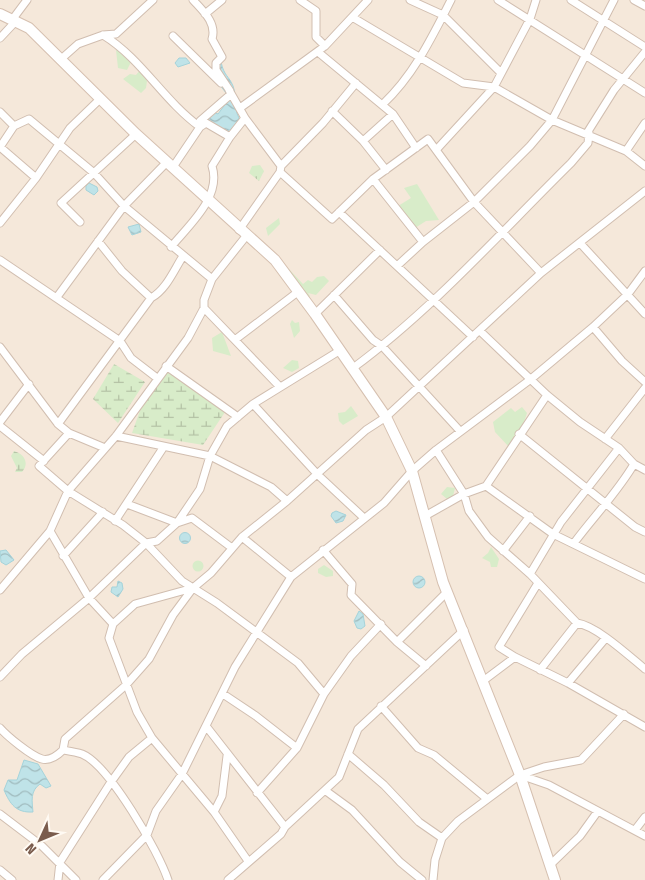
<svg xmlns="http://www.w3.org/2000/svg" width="645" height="880" viewBox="0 0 645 880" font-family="'Fira Sans Condensed',sans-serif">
  <defs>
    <pattern id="wetland-marsh" width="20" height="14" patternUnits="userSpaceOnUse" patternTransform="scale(1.25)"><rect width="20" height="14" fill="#d8ecc9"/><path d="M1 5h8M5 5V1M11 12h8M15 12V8" fill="none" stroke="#b4c2a5"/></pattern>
    <pattern id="water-waves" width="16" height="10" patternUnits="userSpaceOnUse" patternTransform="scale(1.25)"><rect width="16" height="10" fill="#bfe3e8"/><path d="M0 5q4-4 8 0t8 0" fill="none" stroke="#a0bbbe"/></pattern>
  </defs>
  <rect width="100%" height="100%" fill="#fdf6ec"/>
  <path fill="#f5e8da" d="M0 0H645V880H0Z"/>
  <path fill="#d8ecc9" d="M116 50 124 53 131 62 127 70 118 68Z
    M140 70 147 81 146 88 141 93 123 79 130 74 136 75Z
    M417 184 439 220 426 221 415 228 398 206 411 198 404 188Z
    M279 218 280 224 268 236 266 228Z
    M271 250 303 284 308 280 312 282 317 277 324 276 329 281 316 295 308 293 310 296 307 299Z
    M292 320 295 323 299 322 300 331 294 338 290 324Z
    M222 332 231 356 213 351 212 338Z
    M292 360 298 361 299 368 292 372 283 368Z
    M351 406 358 416 343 425 339 421 338 413 345 412Z
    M522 407 527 413 521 431 509 447 495 432 493 422 511 408 515 412Z
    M447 487 455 488 453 496 447 499 441 494Z
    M491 547 499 559 497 567H491L490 562 482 558 488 553Z
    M192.5 566a5.5 5.5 0 1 1 11 0a5.5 5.5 0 1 1-11 0Z
    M324 565 333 571V576L326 577 318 573V569Z"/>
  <path fill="url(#wetland-marsh)" d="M260 165 264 171 259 181 249 173 252 166Z
    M114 364 145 382 118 423 93 399Z
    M166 371 225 412 203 445 132 433 142 405Z
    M14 451C24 454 30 463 22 472H15L17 468 11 456Z"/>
  <path fill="url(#water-waves)" stroke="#a5d3da" d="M179 58H186L190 63 178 67 175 63Z
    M221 62C224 76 229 76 233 86 237 97 233 107 239 118L236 127 227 131 201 123 213 112 218 114 230 98 216 80 213 72Z
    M89 183 97 187 98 191 94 195 86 190V186Z
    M139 224 141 232 132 235 128 227Z
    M336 511 346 515 343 521 336 523 331 516 332 513Z
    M179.5 538a5.5 5.5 0 1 1 11 0a5.5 5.5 0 1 1-11 0Z
    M6 550 14 560 6 565 1 562 0 551Z
    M413 582a6 6 0 1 1 12 0a6 6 0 1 1-12 0Z
    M118 581 122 583 123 589 118 597 111 592 112 587H117Z
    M359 611 363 614 365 626 361 629 357 628 354 621Z
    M24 760 38 764 51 786 46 788 40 784C30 791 32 801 33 812 16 813 10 804 4 790L8 780H17Z"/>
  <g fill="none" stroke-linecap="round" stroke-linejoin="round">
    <defs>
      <path id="street" d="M300 0 316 11V37L325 46
        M410 0 443 15 500 72
        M498 0 645 93
        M571 0 645 47
        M634 0 645 6
        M205 14 222 0
        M352 17 463 83 494 87 552 120 626 151 645 166
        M103 35C142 59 163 100 200 127L206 123 230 137
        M173 36 221 83
        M0 38 15 22V16L27 0
        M318 52 393 114 416 148
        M60 60 78 44 103 35 116 34 153 0
        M229 90 245 118 281 166
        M383 104C414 75 432 37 451 0
        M240 108 325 46 368 0
        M332 111 363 141 386 170
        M0 112 14 126
        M587 133 614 90 645 52
        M363 141 393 114
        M0 147 14 126 29 119 94 173 124 206 212 279
        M0 147 36 178
        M437 149 494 87 530 19 536 0
        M626 151 645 123
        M173 167 200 127V121L230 95V91L216 70V63L222 57 212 39C217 23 203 11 193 0
        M280 172 332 219 373 179 428 139 474 202 541 273
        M373 179 423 242
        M339 212 473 337
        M80 222 61 203 136 134
        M0 223 36 178 70 128 100 99
        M239 230 280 172 281 166 323 123 356 83
        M98 241 122 271 151 298C166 290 174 270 183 256
        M580 243 645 314
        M171 247C189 225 222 197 212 166L230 137 245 118
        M0 260 120 341 131 358 157 378
        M397 266 423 242 474 202 530 146 552 120 614 0
        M334 295 373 340 382 346 460 431
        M57 297 124 206 167 162
        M204 308 280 387
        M315 314 380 250
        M593 327 622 361 645 382
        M480 331 547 395 580 422 619 448 634 464 645 470
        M236 339 299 291
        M0 347 58 424 69 433 105 448
        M166 366 238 417
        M353 368C433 309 500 233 571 163L588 143 589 133
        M253 404 318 475 364 518
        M0 422 29 384
        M58 424 151 298
        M0 426 44 461
        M69 433 39 466 68 491 123 525 146 543 182 581 217 603 298 663 324 694
        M519 434 635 527 645 532
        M116 436 210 456 271 487 287 501
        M605 439 645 388
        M436 450 464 494 469 511 488 537 530 574 577 623C597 626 629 656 645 669
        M486 486 553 534 645 579
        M127 504 177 523 192 518 232 548
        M425 516 464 494 486 486 547 395
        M115 521 163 448
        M50 531 89 598 113 624 135 604 193 588
        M242 537 291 577
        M574 543C594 516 617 493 634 464
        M323 550 352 584 351 595 397 642 426 666
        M503 551 530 516
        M63 556 103 512
        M530 574 561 522 619 448
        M538 583 499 647 515 657 568 683 645 727
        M0 590 50 531 68 491 116 436 188 338 204 308V300L212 279 247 235
        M113 624 109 638 137 712 152 738 214 812
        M397 642 447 592
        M540 670 577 623
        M0 677 22 654 89 598 146 543 157 541 177 523 200 489 210 456 227 426 253 404 339 351
        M483 681 515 657
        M568 683 605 639
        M223 694 256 716 297 748
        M381 706 418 748 434 755 486 798
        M206 726 285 827
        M0 728C7 736 31 756 42 759 50 761 58 755 63 750 69 751 76 752 82 754 109 765 159 852 168 880
        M63 750 65 739 126 685 142 667 149 659 173 615 193 588 211 573 242 537 287 501 366 430 386 417 541 273 645 191
        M348 754 384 785 419 822 442 838
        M227 756 222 796 214 812 248 861
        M520 775 549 785 645 836
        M326 791 352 810 400 862 422 880
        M257 793 297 748 324 694 351 656 381 624
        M0 814 42 846 76 880
        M635 830 645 817
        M550 865 580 836 598 811
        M0 870 12 880
        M58 880 60 862 111 782 129 757 152 738
        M103 880 147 835 156 811 182 774 235 667 291 577 384 503 412 471 436 450 531 379 593 327 628 294 645 271
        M228 880 281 834 285 827 339 777 358 729 464 630
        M433 880 435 860 442 838 458 821 520 775 544 767 581 760 624 714"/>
      <path id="secondary" d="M0 14 29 28 136 134 275 260 315 314 386 417 412 471 443 582 520 775 555 880"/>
    </defs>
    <use href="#street" stroke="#d1beb0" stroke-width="9"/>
    <use href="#secondary" stroke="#d6c0b0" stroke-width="12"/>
    <use href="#street" stroke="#fff" stroke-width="7"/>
    <use href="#secondary" stroke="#fff" stroke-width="10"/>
  </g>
  <g transform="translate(40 840) rotate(226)" stroke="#fffaf3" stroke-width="4" paint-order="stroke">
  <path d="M0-4L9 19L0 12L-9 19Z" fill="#7a5c4d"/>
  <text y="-8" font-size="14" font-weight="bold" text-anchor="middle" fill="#7a5c4d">N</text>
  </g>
</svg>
